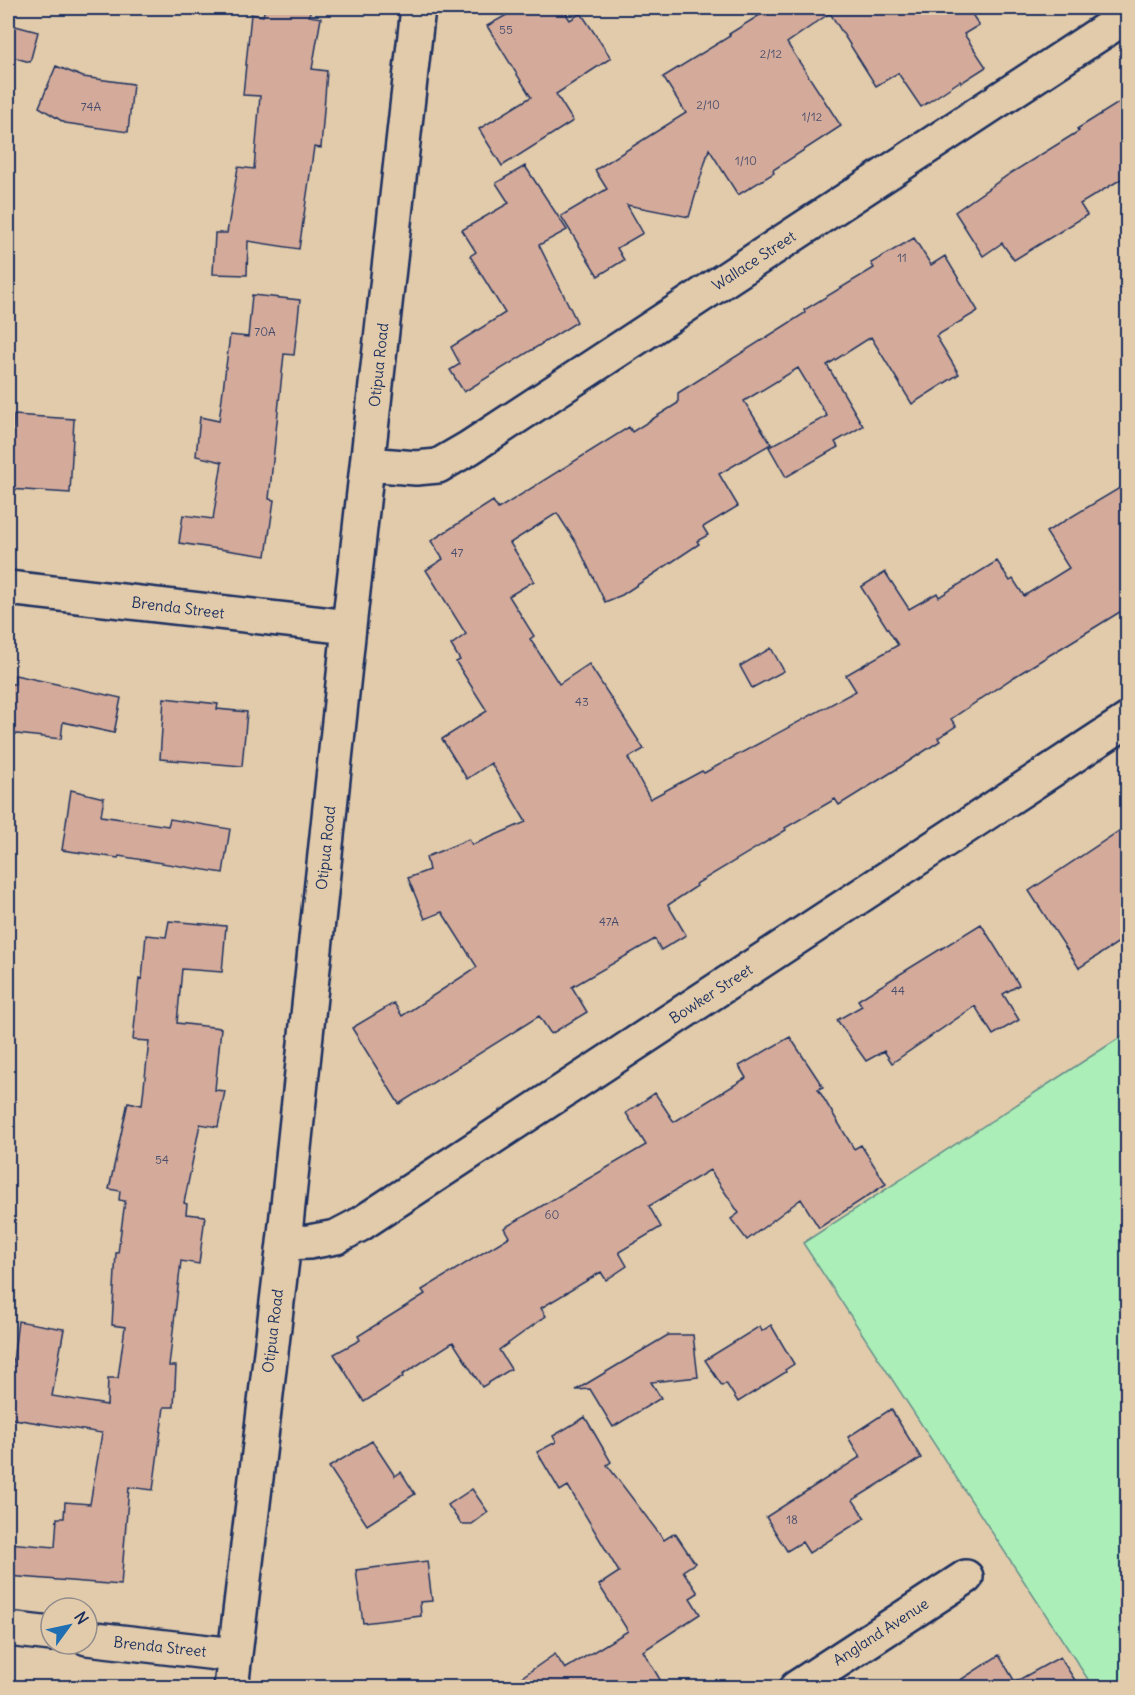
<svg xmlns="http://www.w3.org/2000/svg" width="1135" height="1695" viewBox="0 0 1135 1695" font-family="Delius,sans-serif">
  <rect width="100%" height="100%" fill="#e2cbab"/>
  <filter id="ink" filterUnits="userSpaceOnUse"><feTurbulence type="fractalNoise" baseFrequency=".0167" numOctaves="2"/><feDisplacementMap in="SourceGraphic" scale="12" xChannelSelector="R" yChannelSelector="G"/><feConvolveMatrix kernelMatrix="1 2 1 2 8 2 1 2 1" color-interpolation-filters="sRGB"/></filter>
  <g filter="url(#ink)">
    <path fill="#aceeb7" stroke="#648e8a" stroke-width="1.5" d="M1127 1033V1687H1093L803 1243Z"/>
    <path fill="#d4ab9a" stroke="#1b2f5e" stroke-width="1.5" d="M265 8H311L309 16 321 18 312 69 327 71 321 148 314 147 299 249 248 241 247 275 213 274 215 233H227L238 167 254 169 260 96 243 95 251 14 263 16Z
      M519 8H562L570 20 581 13 611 58 556 94 573 121 502 166 479 129 531 97 487 26Z
      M771 8H968L979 25 964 34 986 67 961 83 960 81 921 107 898 73 876 86 830 13 787 43 841 126 773 170 774 173 738 195 709 149 689 217 627 205 643 233 617 248 624 260 598 276 561 216 607 189 595 170 686 113 663 77 730 36 729 34Z
      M8 24 38 32 30 62 8 56Z
      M56 66 83 77 133 84 128 132 65 123 39 107Z
      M1128 97V175L1080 204 1087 215 1014 260 1002 243 983 256 955 212 1008 175 1079 131 1077 129Z
      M525 166 567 230 539 245 577 322 464 392 450 370 460 364 451 347 505 313 470 256 476 252 462 230 509 203 496 183Z
      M914 238 931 265 945 256 978 311 936 336 959 374 912 404 871 337 827 365 863 426 835 442 838 447 786 477 769 447 827 416 798 368 744 401 771 444 719 474 738 506 703 527 708 535 697 541 699 544 622 595 605 602 577 544 557 513 510 543 534 581 509 596 534 636 530 639 559 684 589 664 644 749 628 758 650 799 702 771 704 773 856 691 846 675 898 645 861 587 885 572 909 609 937 593 939 597 997 561 1010 581 1013 579 1024 596 1069 568 1046 532 1128 483V607L1014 677 951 719 956 726 938 738 940 741 900 767 839 805 835 799 785 828 786 830 696 884 697 886 668 905 686 935 661 950 655 939 572 987 587 1012 551 1034 539 1016 399 1104 352 1028 394 1003 402 1016 477 967 442 912 425 919 408 878 429 870 426 857 469 839 472 845 526 822 491 763 467 779 442 739 487 711 456 662 460 660 451 645 466 634 426 570 443 559 431 541 493 501 498 509 629 427 632 432 678 403V393L805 313 804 310 874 268 871 263Z
      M252 295 300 300 294 355 284 354 269 499 274 500 266 556 179 543 183 515 213 519 222 462 196 456 200 417 219 421 230 335 248 337Z
      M14 415 74 419 70 493 9 489Z
      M771 648 784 671 752 688 740 666Z
      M15 675 121 698 114 733 63 722 61 739 8 733V684H15Z
      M164 698 218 704 217 709 247 712 242 766 160 759Z
      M71 790 104 798 101 816 168 826 170 819 230 829 223 873 119 856 118 858 62 850Z
      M1128 825V936L1079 968 1029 891Z
      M169 921 226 926 222 972 182 969 177 1023 221 1028 215 1090 225 1091 218 1127 200 1124 184 1203 187 1204 186 1214 205 1216 199 1264 181 1261 169 1366H176L174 1407H164L153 1490 129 1487 121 1585 8 1576V1543L55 1547 57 1518H64L65 1502 90 1504 102 1433 8 1418V1403L18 1321 64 1329 52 1396 107 1405 108 1378H118L125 1327 112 1325 116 1253H118L125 1201 119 1200 120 1191 109 1189 128 1102 142 1105 149 1041 133 1040 139 978 142 979 146 935 166 937Z
      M981 924 1019 985 1003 994 1019 1020 993 1035 975 1006 892 1063 884 1051 866 1061 837 1020 862 1006 858 1000Z
      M790 1037 823 1087 818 1089 854 1149 861 1145 886 1184 819 1228 801 1199 747 1240 731 1219 739 1213 710 1170 649 1206 661 1227 619 1252 627 1266 606 1280 601 1272 541 1308 546 1316 499 1350 511 1369 482 1387 453 1342 402 1375 403 1377 364 1402 334 1354 360 1340 358 1336 425 1294 422 1290 509 1237 504 1228 646 1145 626 1113 655 1093 674 1122 746 1078 739 1066Z
      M771 1325 794 1364 785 1370 786 1372 738 1402 726 1383 722 1386 705 1360 760 1326 762 1331Z
      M668 1335H693L698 1377 651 1382 661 1398 613 1427 590 1389 576 1390Z
      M891 1409 921 1458 853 1500 865 1518 809 1553 802 1542 787 1551 766 1517 860 1457 848 1437Z
      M585 1417 611 1462 607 1465 664 1540 675 1533 695 1563 683 1571 698 1593 690 1598 700 1614 643 1651 665 1688H506L555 1654 565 1669 628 1631 599 1585 619 1572 568 1486 560 1491 537 1452 556 1442 553 1436Z
      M372 1441 395 1476 401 1472 415 1494 367 1525 329 1467Z
      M472 1489 488 1512 472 1524H461L448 1505Z
      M427 1561 432 1601 420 1602 421 1616 363 1623 356 1570Z
      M999 1655 1015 1682 1060 1657 1080 1688H948Z"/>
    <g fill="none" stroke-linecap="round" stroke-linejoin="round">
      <defs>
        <path id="minor" d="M368 464 416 468 438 466 469 448 1128 15
          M8 588 349 627
          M284 1243 309 1242 336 1237 359 1225 1128 720
          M8 1629 51 1634
          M87 1638 234 1655
          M231 1688 284 1243 349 627 418 8
          M796 1688 966 1577"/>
      </defs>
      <use href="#minor" stroke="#1b2f5e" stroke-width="38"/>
      <use href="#minor" stroke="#e2cbab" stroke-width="33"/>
    </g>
  </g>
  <g text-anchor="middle" stroke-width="6" stroke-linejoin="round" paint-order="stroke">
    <g font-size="12" fill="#494e6d">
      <text x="506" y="34">55</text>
      <text x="771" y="58">2/12</text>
      <text x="708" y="109">2/10</text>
      <text x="91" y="111">74A</text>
      <text x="812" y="121">1/12</text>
      <text x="746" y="165">1/10</text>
      <text x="902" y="262">11</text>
      <text x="265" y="336">70A</text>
      <text x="457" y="557">47</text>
      <text x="582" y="706">43</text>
      <text x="609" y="926">47A</text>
      <text x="898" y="995">44</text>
      <text x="162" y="1164">54</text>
      <text x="552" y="1219">60</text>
      <text x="792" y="1524">18</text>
    </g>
    <g font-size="15" fill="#1b2f5e" stroke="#e2cbab">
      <text transform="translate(754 261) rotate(-33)" y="5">Wallace Street</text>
      <text transform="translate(379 365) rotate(-84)" y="5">Otipua Road</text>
      <text transform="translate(178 608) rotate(7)" y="5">Brenda Street</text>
      <text transform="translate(326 848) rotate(-84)" y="5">Otipua Road</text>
      <text transform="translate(711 994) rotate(-33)" y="5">Bowker Street</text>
      <text transform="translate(273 1331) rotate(-83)" y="5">Otipua Road</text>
      <text transform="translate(881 1632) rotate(-33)" y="5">Angland Avenue</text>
      <text transform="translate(160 1647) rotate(6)" y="5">Brenda Street</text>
    </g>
  </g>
  <rect width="1135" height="1695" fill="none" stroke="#e2cbab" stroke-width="30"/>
  <rect x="15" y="15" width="1105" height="1665" fill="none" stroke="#1b2f5e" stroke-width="2" filter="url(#ink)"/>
  <g transform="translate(69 1626) rotate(57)"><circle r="28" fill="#e2cbab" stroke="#928d8c" stroke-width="1.5"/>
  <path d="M0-4.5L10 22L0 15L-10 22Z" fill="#1f6fb2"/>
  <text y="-9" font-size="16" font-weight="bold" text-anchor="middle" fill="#1b2f5e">N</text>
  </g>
</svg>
